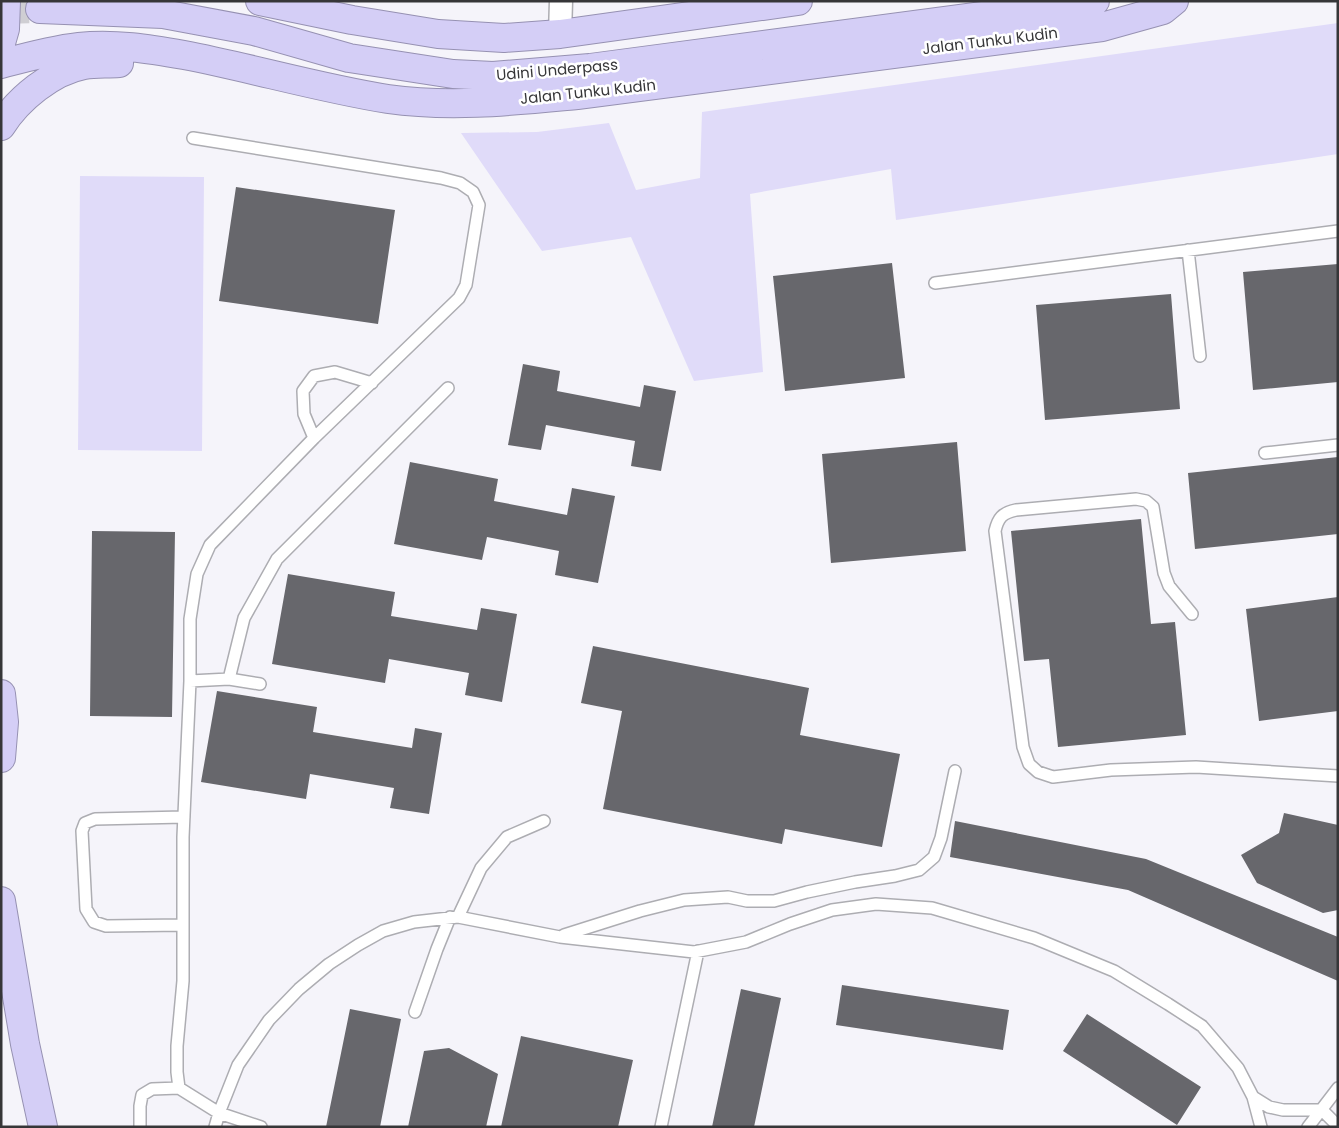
<svg xmlns="http://www.w3.org/2000/svg" width="1339" height="1128" viewBox="0 0 1339 1128" font-family="Poppins,sans-serif">
  <rect width="100%" height="100%" fill="#f5f4fa"/>
  <path fill="#e0dbf9" d="M1338 23V154L896 220 891 169 750 194 763 372 694 381 631 237 542 251 461 133 537 132 609 123 636 190 700 178 702 112Z
    M80 176 204 177 202 451 78 450Z"/>
  <path fill="#67676c" d="M236 187 395 210 378 324 219 301Z
    M892 263 905 378 785 391 773 276Z
    M1338 264V382L1253 390 1243 272Z
    M1171 294 1180 409 1045 420 1036 305Z
    M523 364 560 371 557 391 640 407 644 385 676 391 661 471 631 466 635 441 546 425 541 450 508 445Z
    M957 442 966 551 831 563 822 454Z
    M1338 457V534L1195 549 1188 473Z
    M410 462 498 479 494 501 567 515 572 488 615 496 598 583 555 575 559 551 487 537 482 560 394 544Z
    M1141 519 1151 624 1175 622 1186 735 1058 747 1049 659 1024 661 1011 531Z
    M92 531 175 532 172 717 90 716Z
    M288 574 395 592 391 616 477 630 481 608 517 614 502 702 465 695 469 673 389 659 385 683 272 664Z
    M1338 597V711L1259 721 1246 609Z
    M593 646 809 688 800 735 900 754 882 847 785 829 782 844 603 809 622 711 581 703Z
    M217 691 317 707 313 732 412 748 415 728 442 733 429 814 390 808 394 788 310 774 306 799 201 782Z
    M1284 813 1338 825V910L1323 913 1257 883 1241 855 1279 833Z
    M955 821 1146 859 1338 937V981L1128 890 950 857Z
    M842 985 1009 1010 1003 1050 836 1025Z
    M741 989 781 998 754 1127H712Z
    M350 1009 401 1019 380 1127H326Z
    M1087 1014 1201 1087 1177 1125 1063 1051Z
    M521 1036 633 1060 618 1127H501Z
    M449 1048 498 1074 486 1127H408L424 1051Z"/>
  <g fill="none" stroke-linecap="round" stroke-linejoin="round">
    <path stroke="#cfced3" stroke-width="28" stroke-dasharray="28 14" stroke-linecap="butt" d="M1 10 40 9"/>
    <defs>
      <path id="service" d="M193 138 441 178 460 183 473 192 479 205 466 285 459 298 314 438 210 545 197 574 190 619V681L183 837V981L177 1046V1072L179 1088 219 1113 261 1127
        M1188 250 1200 356
        M935 283 1338 231
        M314 438 304 414 303 391 314 376 335 372 372 383
        M1265 453 1338 445
        M1192 614 1169 586 1164 573 1153 507 1146 501 1136 499 1016 510C1002 513 998 518 995 531L1023 747 1029 764 1038 772 1053 777 1111 770 1196 767 1338 776
        M229 679 260 684
        M190 681 229 679 244 618 277 559 448 388
        M458 917 481 868 507 837 544 821
        M183 925 106 926 94 922 86 909 82 831 85 823 95 819 184 817
        M564 935 640 911 684 900 728 897 747 901H774L807 892 855 882 895 876 919 870 934 857 941 838 955 771
        M415 1012 437 949 450 917
        M1253 1097 1269 1107 1283 1110H1322L1338 1126
        M140 1127V1106L142 1095 152 1089 179 1088
        M215 1127 219 1113 238 1065 269 1020 299 989 329 964 358 945 383 931 414 922 458 917 560 937 694 952 746 942 790 924 832 910 876 904 932 908 1034 938 1114 971 1168 1004 1202 1026 1238 1068 1253 1097 1261 1127
        M661 1127 698 951
        M1308 1127 1338 1088"/>
      <path id="minor" d="M560 34 561 1"/>
      <path id="trunk" d="M260 1 352 20 438 34 504 38 560 34 798 1
        M40 9 163 14 254 31 349 58 453 74 493 76 590 68 1095 1
        M1 43 5 29 6 1
        M1 64C27 57 52 50 79 47 114 43 150 49 184 55 252 68 319 88 388 99 451 108 514 101 577 95L1102 27 1163 10 1174 1
        M1 126C18 99 52 71 84 65 95 63 107 64 119 63
        M1 694 4 722 1 758
        M1 901 25 1044 43 1127"/>
    </defs>
    <use href="#service" stroke="#adadb2" stroke-width="14"/>
    <use href="#minor" stroke="#adadb2" stroke-width="25"/>
    <use href="#trunk" stroke="#9691b2" stroke-width="30"/>
    <use href="#service" stroke="#fff" stroke-width="11"/>
    <use href="#minor" stroke="#fff" stroke-width="22"/>
    <use href="#trunk" stroke="#d4cef6" stroke-width="28"/>
  </g>
  <g text-anchor="middle" stroke-width="5" stroke-linejoin="round" paint-order="stroke">
    <g font-size="15" fill="#363638" stroke="#fff">
      <text transform="translate(990 41) rotate(-7)" y="5">Jalan Tunku Kudin</text>
      <text transform="translate(557 70) rotate(-5)" y="5">Udini Underpass</text>
      <text transform="translate(588 92) rotate(-6)" y="5">Jalan Tunku Kudin</text>
    </g>
  </g>
  <rect width="1339" height="1128" fill="none" stroke="#363638" stroke-width="5"/>
</svg>
